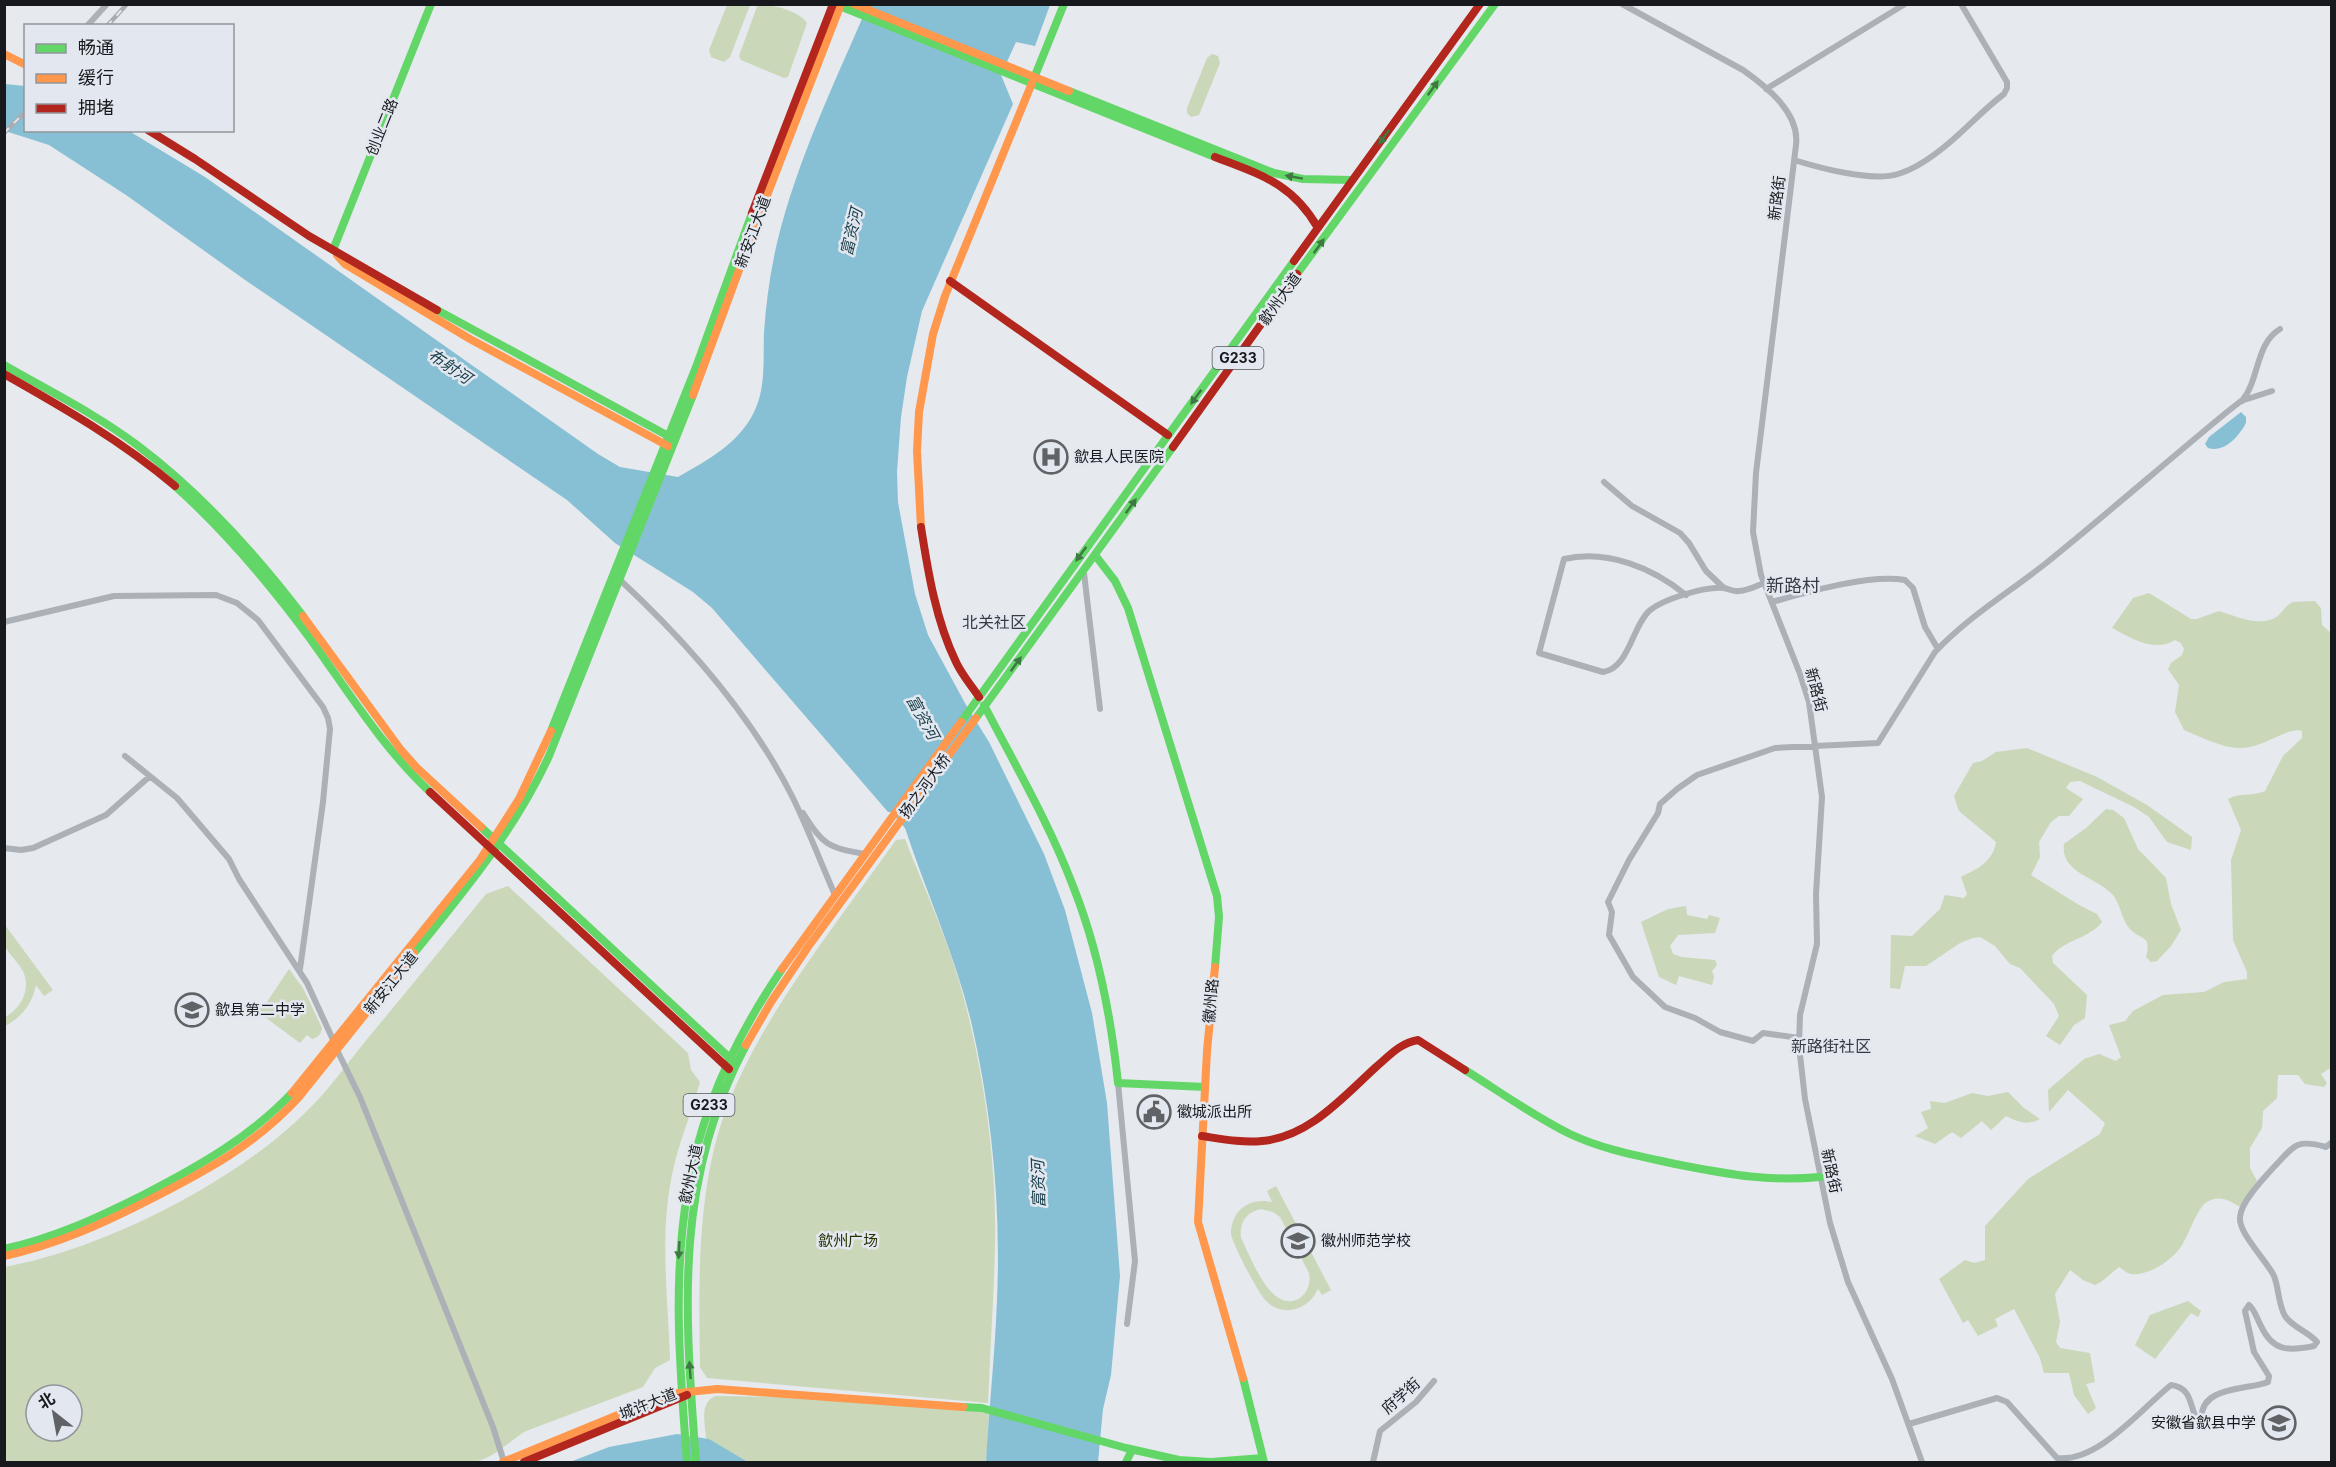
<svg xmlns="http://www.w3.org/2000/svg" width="2336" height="1467" viewBox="0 0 2336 1467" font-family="Inter,'Noto Sans SC',sans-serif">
  <rect width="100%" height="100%" fill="#e6e9ed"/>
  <path fill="#cad7b8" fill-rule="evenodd" d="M758 4C771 4 800 11 807 23L788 77 784 78 741 60 739 56Z
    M727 5H750L730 57 724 62 711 57 709 50Z
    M1212 54 1218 56 1220 63 1199 115 1191 117 1187 113V108L1207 58Z
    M2149 593 2191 619H2197L2219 611C2236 616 2262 629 2279 615 2284 610 2286 605 2293 602L2315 601 2321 608 2322 625 2332 634V1067L2321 1074 2327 1083 2324 1087 2305 1084 2298 1075H2278L2277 1098 2263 1111 2262 1128 2250 1148V1168L2257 1181 2240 1207C2228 1199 2217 1194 2204 1204 2194 1216 2190 1232 2182 1245 2173 1260 2149 1276 2131 1274 2126 1273 2123 1269 2119 1267L2101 1282 2095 1285 2083 1280 2070 1270 2055 1294 2060 1322 2056 1342 2060 1348 2090 1353 2095 1382 2086 1384 2096 1408 2088 1414 2074 1395 2069 1373H2044L2040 1358 2014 1309 1995 1319 1998 1326 1978 1336 1968 1320 1963 1323 1939 1279 1965 1260 1974 1263 1985 1260V1226L2028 1179 2100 1134 2105 1123 2068 1090 2049 1112 2048 1090 2084 1059 2099 1054 2116 1061 2121 1057 2109 1025 2125 1021 2133 1011 2163 995 2204 992 2224 982 2247 979V972L2233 940 2231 860 2241 830 2228 799C2239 792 2253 797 2265 791L2283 756 2302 738V731C2289 726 2262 748 2242 748 2223 749 2202 737 2184 730L2175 712 2179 685 2168 669 2171 663 2182 655 2184 649 2181 643 2175 640C2154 653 2131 638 2112 628L2133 598Z
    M2027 748 2097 777 2147 805 2192 837 2191 850 2167 842 2149 817 2134 807 2080 781 2070 782 2066 788 2083 799 2069 816H2059L2051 822 2039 842 2040 857 2031 875 2079 905 2097 914 2102 922C2089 939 2065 939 2052 956L2053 963 2087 995 2085 1018 2074 1025 2060 1045 2046 1036 2059 1016 2054 1004 2020 968 2010 964 1995 946 1980 937 1973 938 1960 943 1926 966H1905L1900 989 1890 988 1891 935 1912 936 1940 909 1945 895 1964 898 1967 894 1961 877C1977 869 1993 862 1996 842L1959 811 1954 796 1973 763 1982 761 1996 752Z
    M2106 809 2113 810 2124 818 2138 849 2166 878 2171 904 2181 930 2171 946 2157 961 2151 962 2146 957C2152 934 2141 941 2130 929 2121 919 2121 905 2113 895 2097 877 2060 873 2064 844L2086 828Z
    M905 839C924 888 947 937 961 988 983 1066 997 1163 995 1244 994 1297 990 1350 988 1403L707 1378 700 1367C699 1294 697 1221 714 1149 740 1040 832 931 896 840Z
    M508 886 688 1053 691 1070 700 1082C691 1115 677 1146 671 1180 660 1238 668 1301 670 1360L655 1368 643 1387 526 1431C509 1441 493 1459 473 1462H5V1267C104 1249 236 1182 307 1111 330 1089 348 1062 368 1038 408 990 447 942 486 894ZM36 1395H72V1431H36Z
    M1686 906 1687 915 1707 919 1709 915 1720 918 1715 933 1678 935 1670 946 1673 954 1681 957 1715 960 1717 965 1712 971 1714 977 1712 985 1679 976 1676 985 1659 977 1641 922 1668 909Z
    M5 925 53 990 44 996 36 985C32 1004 22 1017 5 1026V1017C22 1008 33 986 21 968 17 961 7 952 4 944 3 939 4 931 5 925Z
    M289 969 303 988 322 1028C321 1034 319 1037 312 1039L307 1035 300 1043 250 1006 253 1002 263 1008Z
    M2008 1092 2024 1108 2040 1119C2027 1126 2018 1122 2006 1116L1991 1130 1982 1121 1961 1138 1952 1132 1935 1144 1915 1136 1928 1128 1921 1112 1931 1109 1930 1101 1945 1103 1972 1093 1988 1096Z
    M1276 1186 1331 1290 1322 1295 1318 1289C1309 1309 1284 1318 1267 1302 1259 1295 1233 1245 1231 1234 1231 1210 1250 1197 1272 1202L1267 1191ZM1261 1209 1273 1212 1280 1217 1309 1273C1311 1283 1308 1292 1300 1298 1271 1316 1251 1257 1241 1238 1239 1223 1246 1212 1261 1209Z
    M2188 1301 2201 1311 2198 1317 2191 1313 2155 1359 2135 1345 2150 1315Z
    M716 1396 790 1397 981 1411 989 1414 986 1462H748L706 1438C705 1423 699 1402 716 1396Z"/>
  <path fill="#87c0d4" d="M868 5H1050L1035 46 1016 42 1001 75 1013 104 922 311 907 377 901 417 897 472 898 502 915 594 928 635 966 705 989 742 1044 854 1065 910 1092 1013 1107 1103 1120 1276 1111 1375 1103 1409 1098 1462H986C989 1408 995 1354 997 1300 1001 1207 992 1112 971 1021 955 955 926 892 905 828L891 812H888L712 608 693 592 615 543 567 500 248 282 126 195 49 145 5 131V84L25 86 26 130 129 131 205 177 598 454 620 467 678 477C708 460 740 443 755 410 766 387 763 358 764 333 766 303 770 273 777 243 797 160 835 82 868 5Z
    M2241 412 2246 417V423C2239 436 2225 453 2208 448L2205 444 2209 437Z
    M677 1434 709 1439 748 1462H570L609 1447Z"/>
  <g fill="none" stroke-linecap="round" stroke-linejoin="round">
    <path stroke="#acb0b7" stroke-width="6" d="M1622 4 1743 70C1767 87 1800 113 1796 145L1756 473 1753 532 1761 575 1800 674 1809 702 1822 797 1816 894 1817 944 1800 1015 1799 1046 1805 1099 1830 1223 1848 1282 1892 1379 1922 1462
      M87 26 107 4
      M1766 89 1905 4
      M1794 160C1820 168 1872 182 1898 174 1915 169 1936 154 1949 143 1968 127 1984 109 2004 94L2007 88V82L1961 4
      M2242 401C2260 379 2255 344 2280 329
      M1604 482 1632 506 1680 533 1689 543 1706 571 1724 588
      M1084 573 1100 709
      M619 579C687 642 751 714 793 798 808 829 821 863 835 895
      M1686 595C1653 568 1607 549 1564 559L1539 653 1603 672C1629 668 1632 627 1649 611 1663 599 1706 586 1724 588 1729 589 1733 592 1738 591 1747 591 1756 586 1764 583
      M1772 602C1808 592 1869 574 1905 580L1913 588 1925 627 1938 649
      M4 622 114 596 216 595 237 603 258 620 323 707 328 718 330 729 323 802 300 969
      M125 756 177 798 229 859 239 879 307 983 334 1042
      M803 813C824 846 827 847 865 854
      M4 848 21 850 33 848 106 815 149 777
      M1799 1038 1763 1033 1753 1041 1720 1032 1695 1018 1665 1007 1633 977 1609 935 1612 912 1608 902 1629 860 1658 813 1660 804 1677 789 1697 775 1775 748 1878 743 1935 652C1968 617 2008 593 2045 564 2107 514 2166 462 2227 412L2241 401 2272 391
      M337 1050 360 1097 493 1427 504 1462
      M1118 1083 1135 1261 1127 1324
      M1909 1424 1997 1398 2007 1402 2057 1458C2098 1463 2142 1408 2171 1385 2194 1388 2189 1409 2198 1421L2202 1419C2199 1386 2248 1390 2268 1382L2269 1376 2254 1352 2245 1311 2249 1305C2255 1310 2257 1319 2261 1326 2273 1352 2289 1351 2314 1346L2317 1342C2308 1331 2293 1328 2285 1316 2278 1304 2279 1288 2274 1276 2267 1261 2238 1233 2240 1217 2241 1202 2263 1179 2273 1168 2294 1147 2294 1138 2326 1147L2332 1142
      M1373 1462 1380 1431 1416 1402 1434 1381"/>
    <path stroke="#63d668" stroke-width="8" d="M837 5 1215 157
      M1032 83 1064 4
      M1069 91 1274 173 1303 179 1352 180
      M333 250 431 4
      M1297 274 1495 4
      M437 310 672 438
      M4 365C49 391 96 414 137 445 201 493 255 553 303 616
      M175 486C225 531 269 583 309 637 348 691 382 747 430 792
      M1095 555 1115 581 1128 608 1217 896 1219 917 1215 967
      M984 705C1015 765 1049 823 1073 886 1098 949 1111 1016 1118 1083L1205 1087
      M976 718 1173 447
      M961 722 1294 261
      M551 731 696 367 752 213
      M481 827 733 1061
      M414 953C465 890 515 830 549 756L693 395
      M1465 1070C1499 1091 1533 1116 1570 1134 1604 1150 1639 1156 1675 1164 1728 1174 1766 1182 1820 1177
      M4 1249C55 1238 99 1217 145 1194 199 1166 249 1138 292 1093
      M1243 1378 1264 1462
      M963 1407 982 1408 1126 1448 1179 1460 1211 1462 1263 1458
      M687 1462C680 1371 672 1279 688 1189 701 1110 737 1035 782 969
      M696 1462C685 1313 673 1181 746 1045
      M1126 1462 1132 1450"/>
    <path stroke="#ff974d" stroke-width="8" d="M854 4 1069 91
      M4 54 26 65
      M337 255 345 264 470 339 668 446
      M693 395 759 216 841 4
      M921 527 917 451 919 412 933 334 945 296 1032 83
      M303 616 401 750 417 768 481 827
      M1215 967 1207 1051 1198 1222 1243 1378
      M782 969 961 722
      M746 1045 771 1002 808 947 976 718
      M292 1093 480 860 519 799 551 731
      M4 1256C56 1245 102 1224 149 1200 206 1171 255 1145 299 1097L414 953
      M503 1462 669 1394 717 1389 963 1407"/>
    <path stroke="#b3261e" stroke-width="8" d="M148 130 195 159 309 236 437 310
      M1215 157C1261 175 1292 183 1318 228
      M752 213 833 4
      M1294 261 1480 4
      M950 281 1168 435
      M4 374C64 408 122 441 175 486
      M1173 447 1297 274
      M921 527C928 572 936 621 956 662 962 675 971 685 979 697
      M430 792 729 1069
      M1202 1136C1222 1139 1242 1143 1262 1141 1309 1137 1343 1097 1376 1067 1389 1056 1400 1043 1418 1040L1465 1070
      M524 1462 687 1395"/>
    <defs>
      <path id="rail" d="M107 26 127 4
        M4 133 26 111"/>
    </defs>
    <use href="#rail" stroke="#a9acb1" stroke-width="4.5"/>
    <use href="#rail" stroke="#e3e8f0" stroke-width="2" stroke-dasharray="7" stroke-linecap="butt"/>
  </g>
  <defs><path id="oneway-solid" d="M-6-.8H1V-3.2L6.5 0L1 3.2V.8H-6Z" transform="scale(1.5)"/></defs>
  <g fill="#3e7842">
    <use href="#oneway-solid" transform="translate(1433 88) rotate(-54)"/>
    <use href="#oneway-solid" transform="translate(1384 137) rotate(126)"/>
    <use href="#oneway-solid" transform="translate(1294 177) rotate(-170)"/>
    <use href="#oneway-solid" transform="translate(1319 246) rotate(-54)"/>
    <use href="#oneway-solid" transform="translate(1196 397) rotate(126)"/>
    <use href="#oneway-solid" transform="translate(1131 506) rotate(-54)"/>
    <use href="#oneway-solid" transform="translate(1081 554) rotate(126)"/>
    <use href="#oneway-solid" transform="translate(1016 664) rotate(-54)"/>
    <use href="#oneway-solid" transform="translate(679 1250) rotate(93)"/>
    <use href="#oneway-solid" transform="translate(690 1370) rotate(-94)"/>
  </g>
  <defs>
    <symbol id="hospital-ring" viewBox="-11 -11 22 22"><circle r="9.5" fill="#e3e8f0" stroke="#606265" stroke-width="1.5"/><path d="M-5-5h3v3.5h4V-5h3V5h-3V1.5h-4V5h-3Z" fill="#606265"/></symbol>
    <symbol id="school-ring" viewBox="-11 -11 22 22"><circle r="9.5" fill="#e3e8f0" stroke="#606265" stroke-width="1.5"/><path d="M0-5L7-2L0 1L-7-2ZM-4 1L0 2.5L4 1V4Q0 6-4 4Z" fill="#606265"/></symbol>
    <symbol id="civic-ring" viewBox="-11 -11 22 22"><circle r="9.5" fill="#e3e8f0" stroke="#606265" stroke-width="1.5"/><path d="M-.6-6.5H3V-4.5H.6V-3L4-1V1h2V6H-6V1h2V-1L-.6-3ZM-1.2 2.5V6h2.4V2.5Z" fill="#606265"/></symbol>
  </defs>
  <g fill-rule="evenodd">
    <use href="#hospital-ring" x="1032" y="438" width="38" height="38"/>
    <use href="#school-ring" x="173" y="991" width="38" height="38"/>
    <use href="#civic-ring" x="1135" y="1093" width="38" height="38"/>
    <use href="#school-ring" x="1279" y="1222" width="38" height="38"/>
    <use href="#school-ring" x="2260" y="1404" width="38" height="38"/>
  </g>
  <g text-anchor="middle" stroke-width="5" stroke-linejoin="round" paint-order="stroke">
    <g fill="#e3e8f0" stroke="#55575c" stroke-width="1.5">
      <rect x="1212.5" y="347" width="51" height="22" rx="4.5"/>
      <rect x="683.5" y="1094" width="51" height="22" rx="4.5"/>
    </g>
    <g font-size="14" font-weight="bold" fill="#18191c">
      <text x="1238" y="363">G233</text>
      <text x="709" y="1110">G233</text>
    </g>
    <g font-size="15" fill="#18191c" stroke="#e3e8f0">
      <text transform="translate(382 127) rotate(-68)" y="5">创业二路</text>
      <text transform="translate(1777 198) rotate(-83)" y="5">新路街</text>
      <text transform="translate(753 232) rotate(-70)" y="5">新安江大道</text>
      <text transform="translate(1280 299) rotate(-54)" y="5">歙州大道</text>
      <text transform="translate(1816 690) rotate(75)" y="5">新路街</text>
      <text transform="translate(925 786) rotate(-54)" y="5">扬之河大桥</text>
      <text transform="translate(391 983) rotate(-51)" y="5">新安江大道</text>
      <text transform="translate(1211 1001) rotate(-85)" y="5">徽州路</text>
      <text transform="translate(1831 1171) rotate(78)" y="5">新路街</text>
      <text transform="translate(691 1174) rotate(-78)" y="5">歙州大道</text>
      <text transform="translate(1401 1396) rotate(-42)" y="5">府学街</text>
      <text transform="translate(648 1404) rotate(-21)" y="5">城许大道</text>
    </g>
    <g font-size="15" fill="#18191c" stroke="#e3e8f0" text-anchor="start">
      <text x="1074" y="462">歙县人民医院</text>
      <text x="215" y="1015">歙县第二中学</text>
      <text x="1177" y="1117">徽城派出所</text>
      <text x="1321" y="1246">徽州师范学校</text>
      <text x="2256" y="1428" text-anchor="end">安徽省歙县中学</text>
    </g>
    <g font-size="15" fill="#263201" stroke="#e3e8f0">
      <text x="848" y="1246">歙州广场</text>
    </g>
    <g font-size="16" font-style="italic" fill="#193f4a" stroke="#e3e8f0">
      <text transform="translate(851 232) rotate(-77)" y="6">富资河</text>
      <text transform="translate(450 366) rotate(34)" y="6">布射河</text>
      <text transform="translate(923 717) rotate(61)" y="6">富资河</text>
      <text transform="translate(1038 1184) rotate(-92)" y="6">富资河</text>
    </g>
    <g font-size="16" fill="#373b40" stroke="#e3e8f0">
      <text x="994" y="628">北关社区</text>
      <text x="1831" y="1052">新路街社区</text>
    </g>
    <g font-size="18" fill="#373b40" stroke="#e3e8f0">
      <text x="1793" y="592">新路村</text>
    </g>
  </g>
  <rect width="2336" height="1467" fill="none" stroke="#18191c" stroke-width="12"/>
  <rect x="24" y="24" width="210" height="108" fill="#e3e8f0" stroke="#92959b" stroke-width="1.5"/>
  <rect x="36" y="44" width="30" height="9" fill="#63d668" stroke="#92959b" stroke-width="1.5"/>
  <text x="78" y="54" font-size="18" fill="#18191c">畅通</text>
  <rect x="36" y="74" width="30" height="9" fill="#ff974d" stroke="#92959b" stroke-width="1.5"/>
  <text x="78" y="84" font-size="18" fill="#18191c">缓行</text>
  <rect x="36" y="104" width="30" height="9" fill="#b3261e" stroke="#92959b" stroke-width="1.5"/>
  <text x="78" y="114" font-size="18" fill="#18191c">拥堵</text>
  <g transform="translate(54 1413) rotate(329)"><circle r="28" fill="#e3e8f0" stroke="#92959b" stroke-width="1.5"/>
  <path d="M0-4.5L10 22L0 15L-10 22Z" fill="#606265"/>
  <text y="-9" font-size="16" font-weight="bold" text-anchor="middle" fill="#18191c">北</text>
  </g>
</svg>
